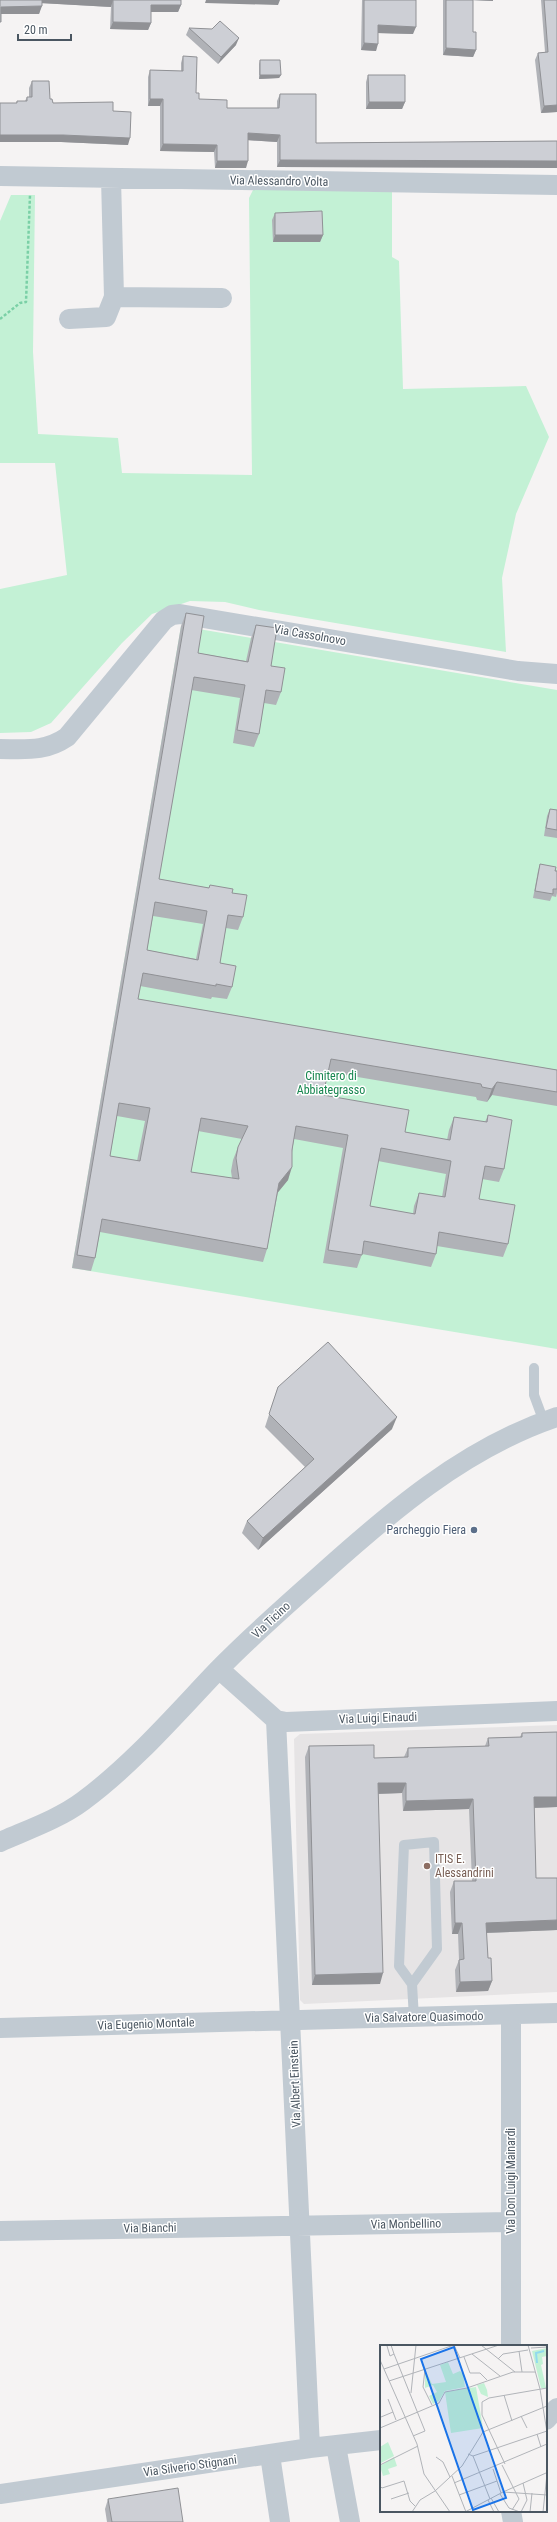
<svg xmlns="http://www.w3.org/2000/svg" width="557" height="2522" viewBox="0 0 557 2522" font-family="'Roboto Condensed',sans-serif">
  <rect width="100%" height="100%" fill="#f5f3f3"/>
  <path fill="#e6e4e5" d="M557 1725V1992L304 2004 300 2000 294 1739 300 1734Z"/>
  <path fill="#c3f1d5" d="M254 188 392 192V257L399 261 403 389 526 386 549 437 516 514 502 578 506 652 259 610 225 602 190 601 152 614 122 643 51 723 31 732 0 733V589L67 575 55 463H0V221L11 195H35L33 352 38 434 118 438 122 473 252 475 249 198Z
    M181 626 557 690V1349L72 1268Z"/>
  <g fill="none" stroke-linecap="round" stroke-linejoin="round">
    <path stroke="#7ad0a6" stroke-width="2.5" stroke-dasharray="3 2" stroke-linecap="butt" d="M0 319 20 303 26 302 30 195"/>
    <path stroke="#c1cad2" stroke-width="10" d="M534 1368V1395L544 1422
      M412 1984 437 1949 434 1842 404 1845 399 1966 412 1984 414 2018"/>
    <path stroke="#c1cad2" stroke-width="20" d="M0 176 557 185
      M114 297 222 298
      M69 319 106 317 114 297 111 178
      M0 749C26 749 45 752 67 737L164 620 172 615 180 614 518 671 557 674
      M219 1669 276 1720 286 1722 557 1711
      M276 1720 310 2448
      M0 1842C27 1830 59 1819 83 1801 133 1764 175 1715 218 1670 249 1638 283 1608 317 1578 388 1514 464 1448 557 1417
      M0 2028 557 2013
      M0 2231 511 2222
      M511 2346V2016
      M546 2420 557 2408
      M336 2446 350 2522
      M270 2455 280 2522
      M0 2494 310 2448 381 2440
      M511 2511 513 2522"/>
  </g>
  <path fill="#b0b2b7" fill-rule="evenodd" d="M0 0H181V5L178 12H151V23L148 30 110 29 111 7 42 3 39 14H1Z
    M362 0H416L413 34 378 33 376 51 361 50Z
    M440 0H493V1L473 0V32L476 50 473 57 443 55V0Z
    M541 0H557V112L541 113 535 60 538 53 545 52Z
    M189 28 236 45 218 64 186 35Z
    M183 56 196 93 199 99 227 108H277V101L280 94 316 143 557 141V168L277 167V142L248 140 246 168H215L214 152 160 151V106H148V77L150 70 181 71V63Z
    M260 60 281 75 279 78 259 79V64Z
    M368 75 405 102 402 109H366V82Z
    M32 81 50 99 53 103 113 111 128 145 61 142H0V103H16L17 101H25L27 97H29V88Z
    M275 213 323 235 320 242H273L272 220Z
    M186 613 198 653 246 661 251 638 256 625 281 692 276 705 264 703 259 734 254 747 233 743 240 698 191 690 159 879 209 888 210 885 232 893 243 917 238 930 226 928 220 963 232 987 227 999 212 997 211 999 140 986 138 999 557 1070V1106L492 1095 487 1102 477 1100 476 1097 328 1072 323 1095 405 1132 447 1140 449 1130 454 1117 485 1122 488 1115 504 1169 499 1182 482 1179 479 1199 508 1244 503 1257 437 1246 436 1254 431 1267 362 1254 357 1268 323 1263 343 1148 294 1139 288 1180 278 1192 267 1249 263 1262 100 1232 95 1258 91 1271 72 1268 181 626ZM153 916 203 924 196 959 147 950ZM117 1116 145 1121 137 1161 110 1156ZM198 1131 242 1139 238 1147 233 1160 231 1171 232 1178 191 1172ZM378 1161 446 1174 442 1197 419 1193 414 1206 413 1214 370 1206Z
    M550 809 557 810V838L544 836 547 816Z
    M540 864 557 871V893L556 897 552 896 550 901 533 898 538 871Z
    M278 1387 392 1429 258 1550 242 1533 247 1521 305 1467 265 1427Z
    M557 1732V1807L534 1808 536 1878 557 1930 486 1933 488 1958 492 1981 488 1991 456 1992 455 1970 459 1960 458 1934H452L450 1892 454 1881H472L469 1809 403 1811 402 1793 378 1794 380 1984 312 1985 305 1757 309 1746 374 1758 404 1757 408 1748 485 1746 488 1738 520 1737 522 1733Z
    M108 2499 183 2522H107L105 2509Z"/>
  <path fill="#909195" d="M40 0H113L111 7 39 3Z
    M206 0H280L278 5 205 3Z
    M470 0H493V1Z
    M151 5H181L178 12H148Z
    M42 6 39 14H0L1 7Z
    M113 22 151 23 148 30 110 29Z
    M378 25 416 27 413 34 376 33Z
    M239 38 236 45 218 64 221 57Z
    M364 43 378 44 376 51 361 50Z
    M446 48 476 50 473 57 443 55Z
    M260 75H281L279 78 259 79Z
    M150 99H163L160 106H148Z
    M369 102H405L402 109H366Z
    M557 105V112L541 113 544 106Z
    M248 133 280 135 277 142 245 140Z
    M0 135H63L130 138 128 145 61 142H0Z
    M163 144 217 145 214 152 160 151Z
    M280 160 557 161V168L277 167Z
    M217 161H248L246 168H215Z
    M275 235H323L320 242H273Z
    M497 1082 492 1095 487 1102 492 1089Z
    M292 1167 288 1180 275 1196 279 1183Z
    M397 1417 392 1429 258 1550 263 1538Z
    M378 1783H406L402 1793 374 1794Z
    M534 1797H557V1807L530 1808Z
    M473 1799 469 1809 403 1811 406 1801Z
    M557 1920V1930L482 1933 486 1923Z
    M455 1923H462L458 1934H452Z
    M383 1973 380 1984 312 1985 315 1975Z
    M492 1981 488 1991 456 1992 460 1982Z"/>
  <path fill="#cdcfd5" stroke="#909195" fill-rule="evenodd" d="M0 0H42V6L1 7V22H0Z
    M113 0H181V5H151V23L113 22Z
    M364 0H416V27L378 25V44L364 43Z
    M446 0H473V32H476V50L446 48Z
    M544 0H557V105L544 106 538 53 548 52Z
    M220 21 239 38 221 57 189 28 212 29Z
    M183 56 197 57 196 93H199V99L227 100V108H279L280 94H316V143L557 141V161L280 160V135L248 133V161H217V145L163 144V99H150V70L183 71Z
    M260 60H280L281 75H260Z
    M368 75H405V102H369Z
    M32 81H49L50 99H52L53 103 113 102V111L131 112 130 138 63 135H0V103H17V101H27V97H32Z
    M322 211 323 235H275V213Z
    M186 613 204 616 198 653 248 662 256 625 277 628 271 666 285 668 281 692 266 690 259 734 237 730 245 685 194 677 159 879 209 888 210 885 233 889 232 893 247 895 243 917 228 915 220 963 236 966 232 987 216 984V986L143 973 138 999 557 1070V1092L497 1082 492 1089 482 1087 481 1084 331 1059 323 1095 409 1110 405 1132 450 1140 454 1117 487 1122 488 1115 512 1120 504 1169 485 1166 479 1199 515 1205 508 1244 439 1232 436 1254 364 1241 362 1255 328 1250 348 1135 296 1126 292 1150V1167L279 1183 267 1249 102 1219 95 1258 77 1255ZM155 902 207 911 198 960 147 950ZM119 1103 150 1108 140 1161 110 1156ZM201 1118 248 1126 238 1147 236 1158 239 1179 191 1172ZM381 1148 451 1161 445 1197 419 1193 415 1214 370 1206Z
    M550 809 557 810V830L546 828Z
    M540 864 556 867 555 871H557V889H553V894L535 891Z
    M328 1342 397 1417 263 1538 247 1521 314 1459 269 1414 278 1387Z
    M557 1732V1797H534L536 1878H557V1920L486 1923 488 1958H491L492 1981 460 1982 459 1960 464 1959 462 1923H455L454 1881H476L473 1799 406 1801V1783H378L383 1973 315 1975 309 1746 374 1745V1758L408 1757V1748L489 1746 488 1738 522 1737V1733Z
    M178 2488 183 2522H112L108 2499Z"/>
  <circle fill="#5c6f8a" stroke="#fff" stroke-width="1.5" cx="474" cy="1530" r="4"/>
  <circle fill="#8d6e63" stroke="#fff" stroke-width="1.5" cx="427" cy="1866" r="4"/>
  <g text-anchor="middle" stroke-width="3" stroke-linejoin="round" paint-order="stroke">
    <g font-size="12" fill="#4a5661" stroke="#fff">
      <text transform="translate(279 181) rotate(1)" y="4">Via Alessandro Volta</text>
      <text transform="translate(310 635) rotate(10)" y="4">Via Cassolnovo</text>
      <text transform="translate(271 1620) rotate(-43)" y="4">Via Ticino</text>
      <text transform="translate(378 1718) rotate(-2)" y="4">Via Luigi Einaudi</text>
      <text transform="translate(424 2017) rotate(-1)" y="4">Via Salvatore Quasimodo</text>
      <text transform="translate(146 2024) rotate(-2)" y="4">Via Eugenio Montale</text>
      <text transform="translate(295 2084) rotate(-92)" y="4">Via Albert Einstein</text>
      <text transform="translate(511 2181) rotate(-90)" y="4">Via Don Luigi Mainardi</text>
      <text transform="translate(406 2224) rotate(-1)" y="4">Via Monbellino</text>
      <text transform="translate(150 2228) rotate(-1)" y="4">Via Bianchi</text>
      <text transform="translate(190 2466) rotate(-8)" y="4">Via Silverio Stignani</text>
    </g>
    <g font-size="12" fill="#17864f" stroke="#fff">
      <text x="331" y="1080">Cimitero di<tspan x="331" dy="14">Abbiategrasso</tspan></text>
    </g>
    <g font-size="12" fill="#4e5e75" stroke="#fff" text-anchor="end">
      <text x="466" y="1534">Parcheggio Fiera</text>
    </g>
    <g font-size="12" fill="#785e54" stroke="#fff" text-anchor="start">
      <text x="435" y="1863">ITIS E.<tspan x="435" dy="14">Alessandrini</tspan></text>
    </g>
  </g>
  <g transform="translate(380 2345)">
    <rect width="167" height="167" fill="#f5f3f3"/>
    <path d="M167 3V11L162 12 163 19 161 20 166 43H161L152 6ZM68 17 73 29 80 26 83 29 85 42 65 46 59 56 53 59 49 51 57 47 53 40 45 43V25L52 39 66 37 60 20ZM104 38 107 45 108 52 101 49 97 40ZM96 42 103 83 71 88 65 47ZM8 97 14 111 1 118 0 102ZM14 112 17 121 8 124 10 129 3 131 0 121Z" fill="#c3f1d5"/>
    <path fill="none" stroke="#90daee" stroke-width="2" d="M157 18 156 8 164 6"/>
    <path fill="none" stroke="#b1b4b9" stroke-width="1" d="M10 0 7 1 10 11 14 9 11 0M74 0 80 13M101 0 135 27M148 0 160 44 167 87M151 3 167 2M139 6 142 27M14 9 45 86 33 91M92 9 120 31M84 12 90 28H100L107 35M118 14 123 9 148 5M0 15 37 99 44 129 70 167M4 24 74 0M45 24 43 42 52 60M9 36 119 0M31 48 36 0M124 50 132 76M8 54 16 75M141 71 147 83M1 72 13 67M0 83 59 58 65 47 87 43 133 27H155M157 89 161 102M88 109 93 111 167 86M93 111 110 154M56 112 63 117 70 132M125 119 102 70V57L109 53 167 43M0 120 38 101M122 120 139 154 132 165M113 124 121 148M72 131 86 167M74 138 167 99M0 141 2 143 24 136 30 156 35 161M123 147 166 128M120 149 129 163 140 167M79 150 117 136M111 153 119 167M11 154 29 148M108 155 114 167M32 167 40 155 55 146 82 121 103 87 167 61M85 167 123 147 167 150M141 167 147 155 143 138M150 167 152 148M163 167 167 129"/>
    <path fill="#1a73e8" fill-opacity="0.15" stroke="#1a73e8" stroke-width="2" d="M74 2 126 153 93 165 41 14Z"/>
    <rect width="167" height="167" fill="none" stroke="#4a5661" stroke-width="2"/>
  </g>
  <path d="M18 34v6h53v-6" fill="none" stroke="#4a5661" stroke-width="2"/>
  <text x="24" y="34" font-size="12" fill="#4a5661" stroke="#ffffff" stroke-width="3" paint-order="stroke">20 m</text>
</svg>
